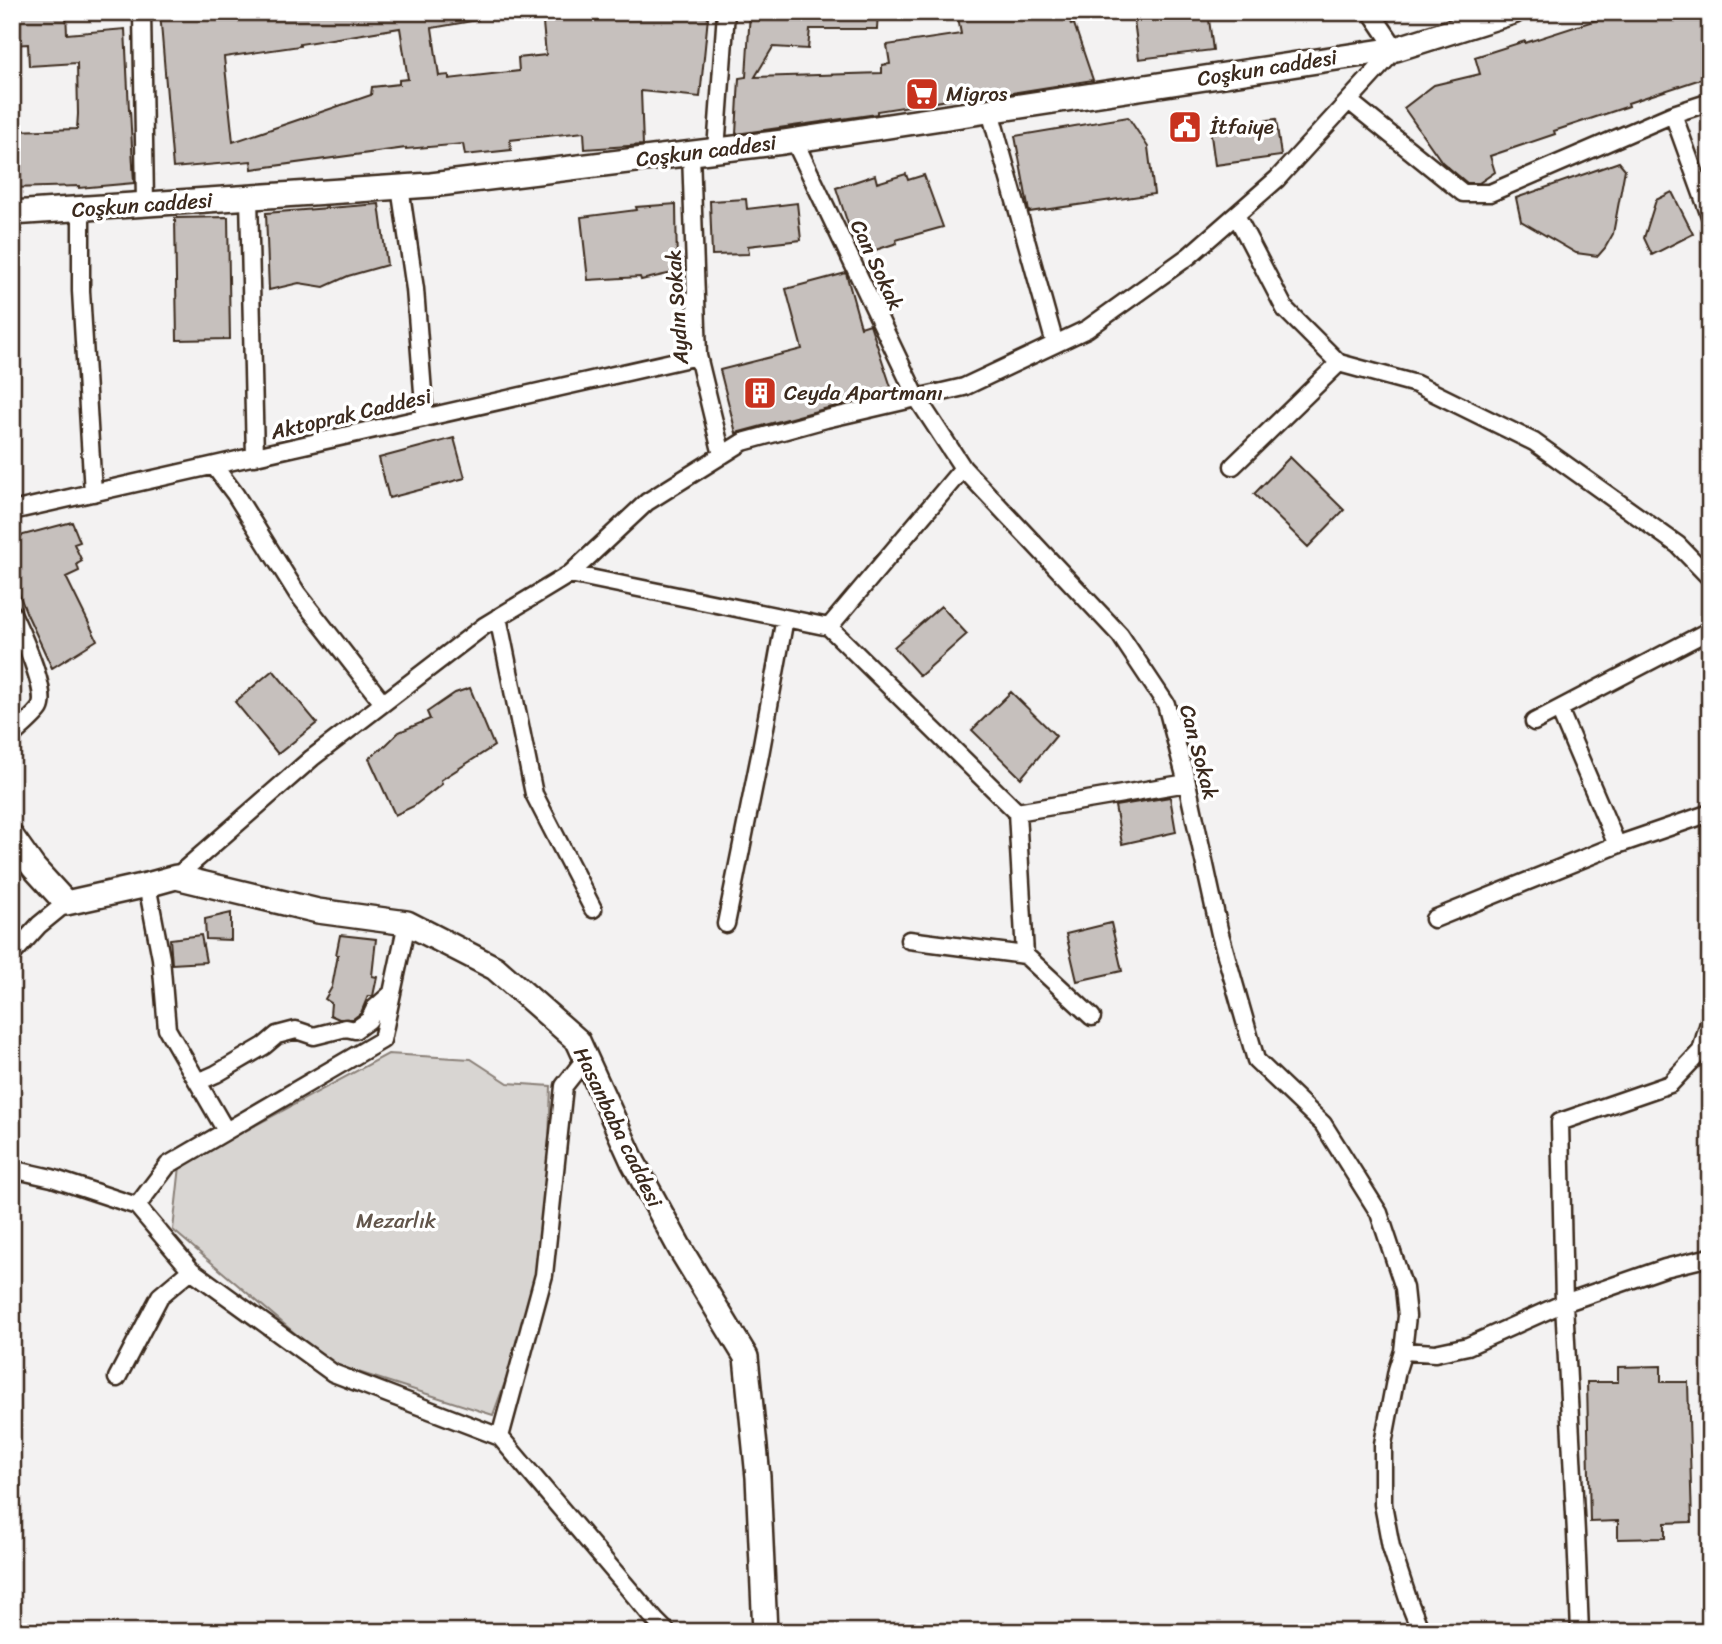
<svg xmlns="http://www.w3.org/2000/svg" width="1722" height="1644" viewBox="0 0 1722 1644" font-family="Sriracha,sans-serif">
  <rect width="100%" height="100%" fill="#f3f2f2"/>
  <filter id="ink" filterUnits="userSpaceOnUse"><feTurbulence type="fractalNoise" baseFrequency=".0143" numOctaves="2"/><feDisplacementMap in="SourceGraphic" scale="14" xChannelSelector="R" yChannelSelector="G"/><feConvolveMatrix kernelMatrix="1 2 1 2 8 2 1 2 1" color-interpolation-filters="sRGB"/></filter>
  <g filter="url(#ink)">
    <path fill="#d8d5d2" stroke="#8a8078" stroke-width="2" d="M388 1054 471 1059 508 1083 551 1086 544 1275 493 1415 330 1363 173 1230 180 1166Z"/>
    <path fill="#c6c0bd" stroke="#3b2a1e" stroke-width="2" fill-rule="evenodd" d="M12 12H66L67 34 125 29 129 110H130L134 183 79 188V186L12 188V131L77 129 78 114 77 63 29 66 28 44 12 45Z
      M160 12H477L478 20 432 28 439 76 449 75V79L519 71 518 58 546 55 542 12H660L708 17 700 97 641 91 643 145 585 149 584 132 510 140 511 150 465 155 463 144 406 149V148L252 169 251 161 173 168ZM400 28 408 79 399 80V84L372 87 371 95 233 142 224 57 300 46V44Z
      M750 12 826 14V12H878L877 29H810L808 49 773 47 755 77 882 73V65L890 64 887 45 961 34 957 12H1068L1071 25 1074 24 1093 80 974 99V96L877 111V114L736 134 739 78 746 77Z
      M1194 12H1208L1213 50 1139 59 1134 20Z
      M1621 12H1710V76L1628 103 1629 106 1554 131 1555 134 1490 156 1495 172 1479 183H1467L1442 162 1404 108 1434 85 1480 74 1475 57 1525 41V43Z
      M1128 117 1148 147 1154 194 1029 212 1015 136Z
      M1276 119 1281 156 1215 165 1210 128Z
      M1619 162 1625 169 1613 234 1605 248 1598 256 1576 253 1521 221 1516 198Z
      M906 174 908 180 924 175 943 227 896 240 897 243 860 255 853 239 836 188 875 175 877 183Z
      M1672 192 1693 234 1652 255 1644 238 1656 200Z
      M746 199 747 209 797 203 801 240 748 246 749 254 712 255 710 201Z
      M379 204 387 265 348 276 324 287 299 283 269 290 266 213Z
      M676 204 677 272 641 280 640 277 588 280 581 217 637 210 636 207Z
      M228 217 230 339 177 340 175 218Z
      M846 273 861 327 870 324 893 393 824 409 736 433 720 370 802 349 786 289Z
      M454 438 465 478 389 498 379 458Z
      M1290 457 1344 510 1308 547 1254 494Z
      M72 522 80 542 74 544 82 561 77 564 79 571 66 577 97 640 52 668 26 612 12 575V538Z
      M941 606 967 634 920 676 894 647Z
      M273 670 317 723 278 754 235 702Z
      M470 688 494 746 441 780 442 784 414 806 395 815 369 758 386 745 399 732 430 719 427 712 455 693Z
      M1011 692 1056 736 1021 778 972 730Z
      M1170 797 1176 832 1122 844 1115 806Z
      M231 913V940L206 939 205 919Z
      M1111 923 1122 971 1077 981 1066 934Z
      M201 935 206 962 172 964 170 939Z
      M340 935 376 939 372 976 377 977 373 996H368L361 1013 353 1019H339L330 1015 331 1003 325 999 332 987 338 955H336Z
      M1661 1366V1382H1688L1692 1522 1665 1523V1538L1618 1539V1521L1590 1522 1587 1382H1618V1367Z"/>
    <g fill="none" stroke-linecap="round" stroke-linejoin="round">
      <defs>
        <path id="street" d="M142 12 145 204
          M1349 101 1463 193H1490L1673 114 1710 102
          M990 111 1055 344
          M1673 114 1710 216
          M794 140 917 398 963 468 1120 635 1166 704 1187 783 1220 934 1256 1060 1323 1124 1379 1213 1404 1288 1407 1316 1403 1351 1397 1370 1383 1444V1504L1391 1547 1409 1602 1421 1632
          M716 150 726 12
          M691 153 698 356 722 455
          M400 187 415 289 425 418
          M249 197 255 457
          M81 209V291L93 493
          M1236 215 1285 309 1339 363 1416 384 1534 442 1678 545 1710 578
          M214 466 235 494 297 593 383 703
          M1233 466 1339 363
          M12 511 698 356
          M570 574 829 627 1017 812 1025 955
          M12 613C20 630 49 692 40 708 36 715 19 729 12 736
          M498 617 534 794 593 909
          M829 627 963 468
          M1559 709 1617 845
          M1534 722 1710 630
          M1017 812 1187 783
          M176 877 312 758 484 626 570 574 647 502 743 442 826 419 964 387 1087 329 1189 256 1277 179 1396 49 1371 12
          M147 885 161 958 167 1029 226 1131
          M1434 919 1617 845 1710 813
          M726 924 760 755 785 618
          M909 940 1025 955 1092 1017
          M12 955 39 925 66 903
          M198 1082 216 1074 264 1046 277 1035 296 1030 314 1036 346 1028 355 1030 369 1020 375 1008 392 993
          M12 1169 52 1178 137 1206 168 1165 382 1040 407 923
          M137 1206 191 1270 333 1373 500 1437 656 1621 667 1632
          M1403 1351 1435 1353 1468 1346 1564 1303 1665 1268 1710 1257
          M117 1378 160 1296 191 1270
          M500 1437 544 1275 564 1086 586 1058
          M1580 1632 1576 1533 1564 1303 1560 1122 1670 1084 1701 1051 1710 1019"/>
        <path id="secondary" d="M12 213 431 185 783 142 1396 49 1513 12
          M12 837 34 868 66 903 147 885 176 877 318 911 407 923 495 968 578 1041 633 1162 682 1252 746 1357 758 1477 765 1632"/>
      </defs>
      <use href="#street" stroke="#3b2a1e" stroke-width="21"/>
      <use href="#secondary" stroke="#3b2a1e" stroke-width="28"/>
      <use href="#street" stroke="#fff" stroke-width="16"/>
      <use href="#secondary" stroke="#fff" stroke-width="23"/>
    </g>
  </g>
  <defs>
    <symbol id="supermarket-square" viewBox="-11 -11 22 22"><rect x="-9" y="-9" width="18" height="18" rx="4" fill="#c8321e" stroke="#fff"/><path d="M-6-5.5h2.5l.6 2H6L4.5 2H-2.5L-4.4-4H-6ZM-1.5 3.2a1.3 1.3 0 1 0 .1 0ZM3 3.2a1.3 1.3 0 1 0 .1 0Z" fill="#fff"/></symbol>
    <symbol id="civic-square" viewBox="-11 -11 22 22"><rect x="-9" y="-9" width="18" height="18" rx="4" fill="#c8321e" stroke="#fff"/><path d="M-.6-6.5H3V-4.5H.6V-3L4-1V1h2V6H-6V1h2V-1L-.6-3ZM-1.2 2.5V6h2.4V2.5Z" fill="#fff"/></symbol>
    <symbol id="building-square" viewBox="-11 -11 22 22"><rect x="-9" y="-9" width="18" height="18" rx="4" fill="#c8321e" stroke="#fff"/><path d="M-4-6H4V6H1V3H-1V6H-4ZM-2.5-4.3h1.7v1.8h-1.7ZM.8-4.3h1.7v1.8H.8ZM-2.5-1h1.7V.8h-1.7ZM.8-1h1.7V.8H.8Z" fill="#fff"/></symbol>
  </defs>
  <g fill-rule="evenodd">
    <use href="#supermarket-square" x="903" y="75" width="38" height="38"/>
    <use href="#civic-square" x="1166" y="108" width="38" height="38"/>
    <use href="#building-square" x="741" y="374" width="38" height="38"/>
  </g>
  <g text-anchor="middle" stroke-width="7" stroke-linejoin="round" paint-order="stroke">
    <g font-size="21" fill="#3b2a1e" stroke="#fff">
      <text transform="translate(1267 68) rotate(-9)" y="7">Coşkun caddesi</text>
      <text transform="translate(706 151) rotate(-7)" y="7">Coşkun caddesi</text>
      <text transform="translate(142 205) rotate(-4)" y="7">Coşkun caddesi</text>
      <text transform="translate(877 265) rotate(65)" y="7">Can Sokak</text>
      <text transform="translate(677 307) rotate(-94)" y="7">Aydın Sokak</text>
      <text transform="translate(351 414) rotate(-13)" y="7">Aktoprak Caddesi</text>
      <text transform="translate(1199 752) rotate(75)" y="7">Can Sokak</text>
      <text transform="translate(618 1127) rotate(64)" y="7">Hasanbaba caddesi</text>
    </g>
    <g font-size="21" fill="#3b2a1e" stroke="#fff" text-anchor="start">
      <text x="946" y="101">Migros</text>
      <text x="1210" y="134">İtfaiye</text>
      <text x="784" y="400">Ceyda Apartmanı</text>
    </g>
    <g font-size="21" fill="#62554b" stroke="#fff">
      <text x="396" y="1228">Mezarlık</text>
    </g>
  </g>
  <rect width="1722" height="1644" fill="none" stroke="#fff" stroke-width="42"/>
  <rect x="21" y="21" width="1680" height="1602" fill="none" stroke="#3b2a1e" stroke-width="2.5" filter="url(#ink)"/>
</svg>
